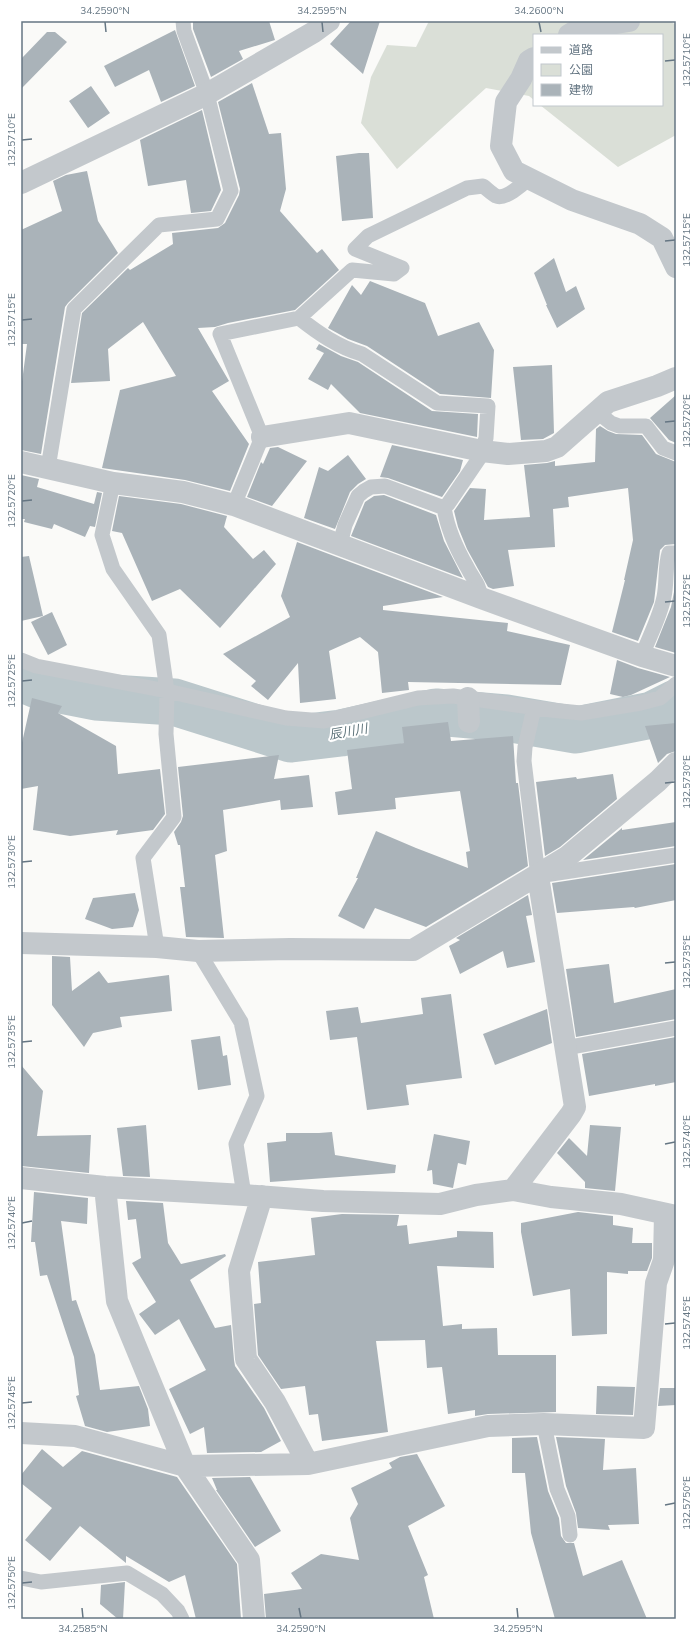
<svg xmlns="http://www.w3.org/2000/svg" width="697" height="1640" viewBox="0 0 697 1640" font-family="Mulish,'Noto Sans JP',sans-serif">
  <rect width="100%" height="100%" fill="#fafaf8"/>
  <path fill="#dadfd7" d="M429 21H670L676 25V135L618 167 540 105H662V35H534V100L529 96 486 88 397 169 361 123 371 77 387 45 416 47Z"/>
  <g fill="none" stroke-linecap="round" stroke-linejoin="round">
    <path stroke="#bbc7cb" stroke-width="47" d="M21 678 40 686 96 697 174 702 291 739 341 733 436 712 506 718 576 730 652 715 676 703"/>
  </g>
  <path fill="#aab3b9" d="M193 21H269L275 40 239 51 243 59 211 77 193 29Z
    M351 21H380L363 74 330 44Z
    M175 30 195 86 161 102 149 70 115 87 104 66Z
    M47 32H55L67 42 21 89V59Z
    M252 83 269 134 281 133 286 189 280 211 317 253 322 249 339 270 295 310 228 323 215 327 198 328 229 381 212 391 249 444 230 491 185 480 102 468 120 390 176 376 143 322 108 349 110 381 71 383 82 313 128 268 130 270 173 244 172 233 218 228 225 223 239 195 240 189 218 102Z
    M91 86 110 113 88 128 69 101Z
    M202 110 221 190 211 211 191 213 186 180 148 186 140 140Z
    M359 153H369L373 218 342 221 336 156Z
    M87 171 98 221 118 253 68 303 65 307 41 454 21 450V389L27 344H21V230L62 211 53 181 66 175Z
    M554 258 566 292 576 286 585 309 557 328 546 305H547L534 273Z
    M370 281 425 303 438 336 479 322 494 350 491 398 440 394 367 346 348 339 328 328 352 285 361 295Z
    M319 344 341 356 358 362 432 411 478 414 477 437 360 413 331 384 328 390 308 379 324 353 316 349Z
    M552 365 554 433 543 439 521 440 513 367Z
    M676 395V443L669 440 650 418Z
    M600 426 608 431 616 434 642 435 656 454 676 462V544L665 545 660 550 654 602 638 641 612 632 625 580H624L633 540 628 488 568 497 569 507 553 509 555 547 508 550 514 586 493 589 488 587 467 549 458 527 454 511 470 488 486 489 484 520 530 517 524 465 547 463 555 461V466L595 462 596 429Z
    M392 445 463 460 460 471 442 497 388 478 380 477Z
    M278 447 307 461 272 506 247 497 261 462 263 464 270 448Z
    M348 455 366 479 358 484 350 492 335 529 304 518 319 467 328 471Z
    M21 475 39 479 37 487 94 504 97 492 102 493 95 527 90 526 85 537 54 524 52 529 24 522 25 519H21Z
    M384 495 436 515 444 541 463 578 351 536 365 502 374 496Z
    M119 496 181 504 227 516 224 527 253 559 264 550 276 564 220 628 180 589 152 601 122 533 112 531Z
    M297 542 443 597 383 606V610L508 623 507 631 570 645 561 685 408 682 409 690 382 693 378 652 360 637 329 651 336 699 300 703 298 663 268 700 251 686 256 681 223 654 290 617 281 596Z
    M29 556 43 616 21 621V557Z
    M676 563V653L655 647 671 607 674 592Z
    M52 612 67 645 48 655 31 622Z
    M617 660 638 668 670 677 631 695 623 697 610 694Z
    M32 698 62 706 58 713 116 746 118 774 160 769 165 814 153 830 116 835 118 830 70 836 33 830 38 786 21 789V747Z
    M448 722 451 741 513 736 516 783H518L528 866 426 927 375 908 364 929 338 916 358 878H356L376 831 416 848 468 868 466 852 470 851 460 791 395 798 396 809 338 815 335 792 352 789 347 750 404 743 402 727Z
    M676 723V751L667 754 658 763 645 726Z
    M279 755 274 779 309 775 313 807 281 810 280 800 223 810 227 851 215 855 224 938 186 937 180 887H185L180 845H178L174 832 181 822 183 816 178 767Z
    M613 774 617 799 560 847 545 856 536 782 576 777 577 779Z
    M676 822V846L583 860 622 828V830Z
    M676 864V900L635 908 634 907 557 913 552 883Z
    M135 893 139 910 133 927 112 929 85 919 93 898Z
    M528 895 532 915 526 916 535 962 507 968 503 951 460 974 449 946 460 940 456 938Z
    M52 956 70 957 72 991 99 971 108 983 169 975 172 1011 120 1017 122 1027 93 1033 84 1047 52 1005Z
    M609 964 614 1003 676 989V1019L576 1037 566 969Z
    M451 994 462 1078 406 1085 409 1105 367 1110 357 1037 330 1040 326 1011 358 1007 361 1023 423 1014 421 998Z
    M547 1009 552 1043 495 1065 483 1034Z
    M220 1036 223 1056 227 1055 231 1085 198 1090 191 1040Z
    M676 1037V1082L655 1086V1084L589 1096 582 1054Z
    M21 1065 43 1091 37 1136 91 1135 89 1173 21 1166Z
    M146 1125 150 1177 123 1176 117 1128Z
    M590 1125 621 1127 615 1191 585 1188V1182L557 1153 569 1138 587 1156Z
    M332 1132 335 1155 396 1165 395 1173 270 1182 267 1143 286 1141V1133H319Z
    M434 1134 470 1141 466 1165 458 1163 453 1188 433 1184 432 1170 427 1171Z
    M34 1192 88 1198 87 1224 61 1221 72 1301 76 1300 95 1355 100 1390 139 1386 148 1409 150 1426 107 1432 85 1426 76 1396 79 1395 74 1357 47 1275 40 1276 35 1242H31Z
    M126 1201 163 1203 168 1243 181 1264 225 1254 226 1256 190 1280 215 1328 231 1325 234 1360 235 1366 264 1408 281 1441 261 1452 207 1453 204 1427 190 1434 169 1389 206 1370 179 1319 155 1335 139 1314 156 1302 132 1263 141 1258 136 1219 128 1220Z
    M578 1212 613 1216V1225L633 1228 632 1243H652V1258L647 1271H628V1274L607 1272V1334L572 1336 570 1289 533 1296 521 1232V1223Z
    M342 1214 399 1215 397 1226 407 1225 409 1244 457 1237V1231L493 1232 494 1268 437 1266 443 1326 462 1324V1329L497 1328 498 1355H556V1412L488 1414 475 1416V1410L448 1414 442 1367 427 1368 425 1340 376 1341 388 1432 322 1441 318 1414 309 1415 305 1386 281 1389 258 1355 254 1304 261 1303 258 1262 315 1255 311 1218Z
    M597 1386 635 1387 633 1415 596 1414Z
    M660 1388H676V1405L658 1406Z
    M537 1437 548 1491 559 1518 561 1536 566 1543H574L583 1576 622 1560 647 1619H555L531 1533 525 1473H512V1438Z
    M556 1437 605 1439 603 1470 636 1468 639 1524 608 1525 610 1530 578 1528 576 1513 566 1486Z
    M42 1449 63 1467 82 1451 177 1477 237 1564 241 1619H196L185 1575 169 1582 126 1556V1563L80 1526 50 1561 25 1540 52 1508 21 1483V1475Z
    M417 1454 445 1506 408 1526 428 1575 424 1577 434 1619H266L264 1594 302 1589 291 1573 321 1554 359 1560 350 1518 358 1504 351 1488 392 1468 389 1463 400 1457Z
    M250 1477 281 1531 255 1547 216 1490H217L212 1478Z
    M125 1582 123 1619H118L100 1604 101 1585Z"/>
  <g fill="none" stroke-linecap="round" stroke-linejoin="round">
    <path stroke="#c3c8cc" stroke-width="15" d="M299 318C318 333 338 347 362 354L437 403 488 406 486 438 480 457 448 504 444 507 439 506 385 486 371 487 364 491 358 496 345 525 340 544
      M596 411 611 423 619 426H646L663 448 676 453
      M48 468 74 309 159 225 217 219 231 191 207 94 184 31 183 21
      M113 483 102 535 113 569 159 635 167 691 166 734 174 817 143 858 157 947
      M234 505 262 437 220 334 299 318 352 270 394 274 402 268 355 249 368 236 467 188 483 186C487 189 492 194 496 196 505 200 522 185 528 179
      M444 507C447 528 456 548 467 567 474 581 478 581 481 598
      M642 656C649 637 660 617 664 597 667 583 665 565 669 553H676
      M21 660 36 666 167 691 286 718 324 721 418 698 453 696 551 710 581 713 641 703 660 698 676 684
      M534 708 525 747 524 761 538 876 676 855
      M198 951 241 1022 257 1096 236 1144 244 1195
      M565 1048 676 1028
      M544 1424 557 1489 568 1516 570 1535
      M21 1578 41 1582 127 1573 162 1594 178 1611 182 1619"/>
    <path stroke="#c3c8cc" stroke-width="22" d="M569 35 579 29 629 21
      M534 58 529 61 521 79 506 102 501 146 514 171 572 200 640 224 662 238 676 267
      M21 183 207 94 314 32 329 21
      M262 437 349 423 482 451 508 454 546 451 557 447 608 402 657 386 676 378
      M21 462 113 483 183 492 234 505 481 598 642 656 676 666
      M468 698 469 722
      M21 943 157 947 198 951 290 949 413 950 567 857 658 781 676 763
      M21 1178 105 1187 244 1195 323 1201 440 1204 476 1195 513 1190 551 1197 621 1204 676 1216
      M105 1187 117 1301 185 1466 249 1560 254 1619
      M513 1190 571 1114 575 1107 538 876
      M262 1196 239 1271 246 1359 275 1402 308 1464
      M21 1433 75 1436 185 1466 308 1464 488 1426 544 1424 644 1428 656 1283 664 1260 665 1214"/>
  </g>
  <path fill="none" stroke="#657683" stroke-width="1.5" d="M105 22 106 32M322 22 323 32M539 22 541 32M665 61 675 60M22 140 32 139M665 241 675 240M22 320 32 319M665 422 675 421M22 501 32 500M665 602 675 601M22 681 32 680M665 783 675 782M22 862 32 861M665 963 675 962M22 1042 32 1041M665 1144 675 1142M22 1223 32 1221M665 1324 675 1323M22 1403 32 1402M665 1505 675 1503M22 1583 32 1582M82 1608 83 1618M299 1608 301 1618M517 1608 518 1618"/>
  <g text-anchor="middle" stroke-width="4" stroke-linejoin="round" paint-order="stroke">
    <g font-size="13" font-style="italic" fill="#60757c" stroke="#fff">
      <text transform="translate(348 731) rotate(-10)" y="5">辰川川</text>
    </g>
  </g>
  <rect width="697" height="1640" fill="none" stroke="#ffffff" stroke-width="44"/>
  <rect x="533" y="34" width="130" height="72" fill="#ffffff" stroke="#c1c8cd"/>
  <rect x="541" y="47" width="20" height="6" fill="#c3c8cc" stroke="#c1c8cd"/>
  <text x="569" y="54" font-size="12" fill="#657683">道路</text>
  <rect x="541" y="64" width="20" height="12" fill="#dadfd7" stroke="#c1c8cd"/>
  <text x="569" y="74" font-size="12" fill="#657683">公園</text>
  <rect x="541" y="84" width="20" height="12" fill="#aab3b9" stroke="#c1c8cd"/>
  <text x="569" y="94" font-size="12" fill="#657683">建物</text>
  <rect x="22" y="22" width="653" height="1596" fill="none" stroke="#657683" stroke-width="1.5"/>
  <g font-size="10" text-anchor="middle" fill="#657683">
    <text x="105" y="14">34.2590°N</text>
    <text x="322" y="14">34.2595°N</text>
    <text x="539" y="14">34.2600°N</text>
    <text transform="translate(686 60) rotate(-90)" y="4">132.5710°E</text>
    <text transform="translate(11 140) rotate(-90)" y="4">132.5710°E</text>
    <text transform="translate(686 240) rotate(-90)" y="4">132.5715°E</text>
    <text transform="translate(11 320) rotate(-90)" y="4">132.5715°E</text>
    <text transform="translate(686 421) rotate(-90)" y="4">132.5720°E</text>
    <text transform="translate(11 501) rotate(-90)" y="4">132.5720°E</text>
    <text transform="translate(686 601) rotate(-90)" y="4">132.5725°E</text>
    <text transform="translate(11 681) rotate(-90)" y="4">132.5725°E</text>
    <text transform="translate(686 782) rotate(-90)" y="4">132.5730°E</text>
    <text transform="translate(11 862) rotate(-90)" y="4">132.5730°E</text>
    <text transform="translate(686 962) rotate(-90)" y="4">132.5735°E</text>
    <text transform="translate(11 1042) rotate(-90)" y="4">132.5735°E</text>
    <text transform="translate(686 1142) rotate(-90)" y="4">132.5740°E</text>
    <text transform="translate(11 1223) rotate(-90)" y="4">132.5740°E</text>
    <text transform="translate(686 1323) rotate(-90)" y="4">132.5745°E</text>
    <text transform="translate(11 1403) rotate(-90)" y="4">132.5745°E</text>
    <text transform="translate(686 1503) rotate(-90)" y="4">132.5750°E</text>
    <text transform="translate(11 1583) rotate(-90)" y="4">132.5750°E</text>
    <text x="83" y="1632">34.2585°N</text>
    <text x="301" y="1632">34.2590°N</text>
    <text x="518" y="1632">34.2595°N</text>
  </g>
</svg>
